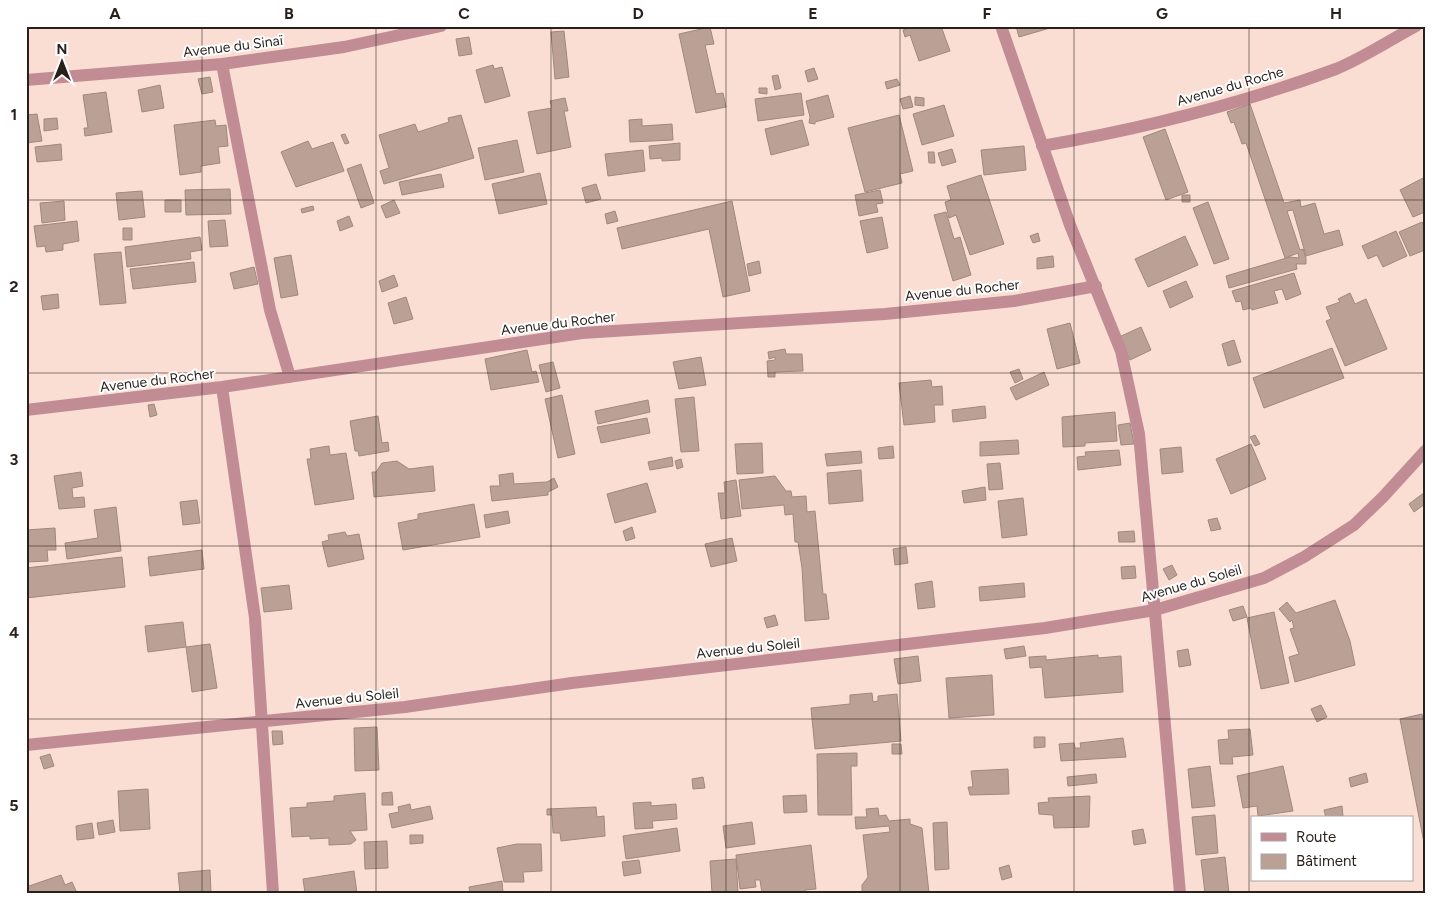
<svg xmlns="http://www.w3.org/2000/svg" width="1451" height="919" viewBox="0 0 1451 919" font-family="Figtree,sans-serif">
  <rect width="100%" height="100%" fill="#faded3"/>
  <path fill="#baa095" stroke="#a1887e" d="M914 26H941L950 51 919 61 910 35 905 37 903 30Z
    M1016 26H1057L1019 37Z
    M710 27 714 44 705 45 716 94 723 93 726 107 696 113 679 34Z
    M564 31 569 77 555 79 551 32Z
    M469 37 472 54 459 56 456 39Z
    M493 65 494 69 502 67 510 96 485 103 476 70Z
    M814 68 818 79 808 82 805 71Z
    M778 75 781 88 775 90 772 76Z
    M210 77 213 92 202 94 198 79Z
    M897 79 900 85 887 89 885 82Z
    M160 85 164 108 142 112 138 90Z
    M759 88H767V94L759 93Z
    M106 92 112 132 85 136 84 128H88L83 95Z
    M801 93 804 115 758 121 755 99Z
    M828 95 834 117 815 122V124L809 123 810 117 806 101Z
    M910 96 913 107 903 109 900 99Z
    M915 97 924 98V106L915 105Z
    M565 98 568 111H564L571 147 537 154 528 112 552 108 550 101Z
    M1250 104 1284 203 1300 200 1301 207 1315 203 1324 234 1339 230 1343 245 1306 256 1293 210 1287 211 1300 250 1303 249 1306 258V264H1296L1297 269 1229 288 1226 276 1290 257 1299 258 1298 253 1285 258 1246 143 1242 144 1234 122 1231 123 1227 112Z
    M944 105 954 136 922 145 913 114Z
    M37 114 42 141 26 143V115Z
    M461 115 474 158 384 184 380 171 389 168 379 135 415 124 418 132 449 122 448 118Z
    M899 115 913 171 900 174 902 183 865 192 848 128Z
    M57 118 58 129 44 131V119Z
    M642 119V126L672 124 673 140 630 142 629 120Z
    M215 120 216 126 226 125 228 146 218 147 220 163 201 166V172L180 175 174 125Z
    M802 120 809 145 771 155 765 129Z
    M1165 129 1188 192 1166 200 1143 137Z
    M345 134 349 143 345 144 341 135Z
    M517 140 524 172 485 180 478 148Z
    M308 141 312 149 333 142 344 171 296 187 281 152Z
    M680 143V160L662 161V158L650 159 649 146Z
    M61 144 62 160 37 162 35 147Z
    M1024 146 1026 170 984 175 981 150Z
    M952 149 956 162 942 166 938 153Z
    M643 150 645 171 608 176 605 154Z
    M928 152H934L935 163H929Z
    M361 164 374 203 361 208 347 169Z
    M540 173 547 204 499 214 492 184Z
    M441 174 444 187 402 195 399 182Z
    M981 175 1004 244 970 255 956 215 949 218 945 202 951 200 947 186Z
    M1425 177V212L1413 217 1400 190Z
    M596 184 601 199 586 203 582 188Z
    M230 189 231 214 186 215 185 190Z
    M880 190 883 203 876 204 878 212 859 216 855 195Z
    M142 191 145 217 119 220 116 193Z
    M1182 195H1190V202H1182Z
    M165 200H181V212H165Z
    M394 200 400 213 386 218 381 206Z
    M64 201 65 220 42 223 40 203Z
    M732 201 750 291 723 297 709 229 622 249 617 228Z
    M1208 202 1229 259 1214 264 1193 208Z
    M313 206 314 210 302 213 301 209Z
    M615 211 618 221 607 224 605 214Z
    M946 212 954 239 960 237 971 275 953 281 934 215Z
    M349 216 353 226 340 231 337 221Z
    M882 217 888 248 867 253 860 221Z
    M225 220 228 246 210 247 208 221Z
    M77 221 79 241 63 244V250L46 252 45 246 37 247 34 226Z
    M1422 222 1425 229V250L1410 256 1399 232Z
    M123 228H132V240H123Z
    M1396 231 1407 256 1383 267 1377 255 1368 259 1362 246Z
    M1038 233 1040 241 1033 243 1030 236Z
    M1185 236 1198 265 1148 287 1135 259Z
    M200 237 202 250 190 252 191 259 127 267 125 247Z
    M121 252 126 303 100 305 94 254Z
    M291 255 298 295 281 298 274 258Z
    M1053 256 1054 267 1037 269V258Z
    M759 261 761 273 749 276 747 264Z
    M194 262 196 282 133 289 130 269Z
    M254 267 258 284 234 289 230 273Z
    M1294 273 1301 294 1286 300 1282 289 1274 291 1278 303 1252 310 1251 308 1243 310 1241 301 1236 302 1232 291Z
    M394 275 398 286 382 292 379 281Z
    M1186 281 1193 297 1170 308 1163 291Z
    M1350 293 1355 304 1366 299 1387 349 1345 366 1326 321 1331 319 1326 307 1340 302 1338 299Z
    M58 294 59 308 43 310 41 296Z
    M406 297 413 319 394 324 388 303Z
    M1070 323 1080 363 1057 369 1047 329Z
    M1141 327 1151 350 1130 360 1119 337Z
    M1234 340 1241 362 1228 366 1222 344Z
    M1332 348 1344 378 1264 408 1253 378Z
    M785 349 786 354H802L803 371 775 372V377H768L767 361 775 360V357L769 359 768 352Z
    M527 350 532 372 536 371 539 382 491 390 485 359Z
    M701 357 706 385 679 389 673 362Z
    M553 362 560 388 546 392 539 365Z
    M1019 369 1023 379 1015 383 1010 372Z
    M1044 372 1049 385 1016 400 1010 388Z
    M931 380 932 387 942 386 943 405H934L935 422 904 425 899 383Z
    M562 395 575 454 558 458 545 399Z
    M694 397 699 451 681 452 675 399Z
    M648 400 650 412 598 424 595 411Z
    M154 404 157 415 150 417 148 405Z
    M985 406 986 418 953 422 952 410Z
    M1115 412 1117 441 1085 443V446L1063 447 1062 417Z
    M378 416 382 443 388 442 389 451 359 456 358 451H355L350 421Z
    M647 418 650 433 601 443 597 427Z
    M1130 423 1134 444 1121 445 1118 425Z
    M1255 435 1260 444 1255 446 1250 437Z
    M1018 440 1019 454 980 456V442Z
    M762 443 763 473 737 474 735 444Z
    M1251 444 1266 479 1231 494 1216 459Z
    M329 446 330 455 346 453 354 499 315 505 307 459H311L310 449Z
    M893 446 894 458 879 459 878 448Z
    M1181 447 1183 472 1162 474 1160 449Z
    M1119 450 1121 465 1078 470 1077 457 1086 456 1085 452Z
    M861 451 862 463 827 466 825 454Z
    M672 457 673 466 650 470 648 462Z
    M681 459 683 467 677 469 675 461Z
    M397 461 409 469 433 466 435 491 374 497 372 472H376L382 463Z
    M1000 463 1003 489 989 490 987 464Z
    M861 470 863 501 829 504 827 473Z
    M81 472 83 486 72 488 73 498 84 497 85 507 59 509 54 476Z
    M513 473 514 484 547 482 554 478 558 487 548 492V495L492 501 490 486H500L499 475Z
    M775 476 786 491H791L792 497 806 496 807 512 815 511 823 594H826L829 619 805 621 802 568 798 542H795L793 514 785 515 784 505 742 509 739 480Z
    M736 480 741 516 721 519 718 493H725L724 482Z
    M647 483 656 512 615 523 607 494Z
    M985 487 986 500 964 503 962 491Z
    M1425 492V504L1414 512 1409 504Z
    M1023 498 1027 535 1002 538 998 501Z
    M197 500 200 523 183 525 180 502Z
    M474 504 480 537 403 550 398 523 418 519V514Z
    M116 507 121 551 67 559 65 543 98 538 94 510Z
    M508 511 510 523 486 528 484 515Z
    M1217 518 1221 529 1211 531 1208 520Z
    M632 527 635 538 626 541 623 531Z
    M55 528 56 550H47L48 561 26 562V530Z
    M1134 531 1135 542H1119L1118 532Z
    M345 532 347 536 359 534 364 559 328 567 322 542 329 540 328 535Z
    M732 538 737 561 711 567 705 544Z
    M906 547 908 563 895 565 893 549Z
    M202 550 204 569 150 576 148 557Z
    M122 557 125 587 26 598V568Z
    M1172 565 1177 575 1169 580 1163 569Z
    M1135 566 1136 578 1122 579 1121 567Z
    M932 581 935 607 918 609 915 584Z
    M1024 583 1025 597 980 601 979 587Z
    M289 585 292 609 264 612 261 588Z
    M1335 600 1350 641 1355 665 1295 682 1289 657 1299 654 1290 629 1294 628 1292 620 1290 622 1279 609 1287 602 1296 613Z
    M1243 606 1247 617 1233 621 1229 610Z
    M1274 612 1289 683 1261 689 1247 618Z
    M775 615 778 625 767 628 764 618Z
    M183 622 186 647 148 652 145 626Z
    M210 644 217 688 192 692 186 647Z
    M1024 646 1026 656 1006 659 1004 649Z
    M1188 649 1191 665 1179 667 1177 651Z
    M1098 655V658L1121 656 1123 692 1045 698 1042 667 1030 668 1029 657 1046 656V660Z
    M918 656 921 681 898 684 894 659Z
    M992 675 994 715 949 718 946 678Z
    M872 693 873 702 878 701V696L897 694 901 741 815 749 811 708 850 704V695Z
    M1321 705 1327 717 1317 722 1311 709Z
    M1422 714 1425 729V848L1400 719Z
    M377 727 379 770 355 771 354 728Z
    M1250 729 1253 755 1232 757 1233 764H1220L1218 740 1229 739 1228 730Z
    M272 731H282L283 744 273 745Z
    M1034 737H1045V747L1034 748Z
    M1123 738 1126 757 1061 761 1059 744 1074 743 1075 748H1081L1080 743Z
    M892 744H901L902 754H892Z
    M857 753V766H851L852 815H818L817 754Z
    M50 754 54 766 44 769 40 757Z
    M1210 766 1215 806 1192 808 1188 769Z
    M1283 766 1293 811 1258 816 1257 806 1243 808 1237 776Z
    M1008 769 1009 794 970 795 968 787H973L971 771Z
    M1366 773 1368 782 1351 787 1349 778Z
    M1096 774 1097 783 1068 786 1067 777Z
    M703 777 705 788 693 789 692 779Z
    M148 789 150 829 120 831 118 791Z
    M392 792 393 805H382V793Z
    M365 793 367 830 350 831 356 840 351 844 329 845V838L310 839V836L292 837 290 808 307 807V803L334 801V796Z
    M806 795 807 812 784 813 783 796Z
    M1090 796 1089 827 1054 828 1053 815 1039 814 1038 803 1049 802 1048 798Z
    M651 802V806L676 804 677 819 652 821 653 828 635 829 633 803Z
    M410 804 411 810 430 806 433 819 392 828 389 814 399 812 398 807Z
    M1342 806 1343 816 1326 818 1324 810Z
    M596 807 597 817 604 816 605 836 561 841 560 833H553L552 815H547V809Z
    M878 808 879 816 886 815 889 821 910 819V824L922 828 929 893H862V885L868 877 863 835 890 832 889 826 856 829 855 817H867L866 809Z
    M1215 815 1218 853 1196 855 1192 817Z
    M113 820 115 832 99 835 97 823Z
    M752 822 755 844 726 848 723 826Z
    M947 822 949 869 935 870 933 823Z
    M92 823 94 838 77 840 76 826Z
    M677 828 680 851 626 859 623 836Z
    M1143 829 1146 843 1134 845 1132 831Z
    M410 835H423V843L410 844Z
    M387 841 388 868 365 869 364 842Z
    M517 844H541L542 871 523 872 524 882H504L497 848Z
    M811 845 816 889 805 890 806 893H762L760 880H755L756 887 740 889 736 855Z
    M1225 857 1229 893H1205L1201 860Z
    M736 859 738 893H712L710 861Z
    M639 860 641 873 624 876 622 862Z
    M1009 865 1012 877 1002 880 999 868Z
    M210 870 211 893H180L178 873Z
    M354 871 357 893H305L303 879Z
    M61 875 65 885 72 882 77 893H29L26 887Z
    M502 881 503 893H470L469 887Z"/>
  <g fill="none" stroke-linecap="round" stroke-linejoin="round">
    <path stroke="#c28c95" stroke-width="12" d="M1001 26 1070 225 1121 351 1139 434 1180 893
      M222 64 270 310 290 377
      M26 80 222 64 344 47 441 26
      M1042 146C1141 129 1241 104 1336 69 1363 58 1390 40 1416 26
      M222 387 255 618 273 893
      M26 410 222 387 582 333 885 314 1014 301 1096 286
      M26 745 405 707 572 683 1045 628 1155 610 1264 578 1304 557 1354 525 1383 497 1425 451"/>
  </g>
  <path fill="none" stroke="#291f1b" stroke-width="1" stroke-opacity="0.55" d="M202 26V893M376 26V893M551 26V893M726 26V893M900 26V893M1074 26V893M1249 26V893M26 200H1425M26 373H1425M26 546H1425M26 719H1425"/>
  <g text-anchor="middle" stroke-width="4" stroke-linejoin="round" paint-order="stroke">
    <g font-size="14" fill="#291f1b" stroke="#fff">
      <text transform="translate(233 46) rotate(-7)" y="5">Avenue du Sinaï</text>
      <text transform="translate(1230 86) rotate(-16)" y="5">Avenue du Roche</text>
      <text transform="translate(962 290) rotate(-6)" y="5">Avenue du Rocher</text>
      <text transform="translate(558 323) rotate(-7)" y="5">Avenue du Rocher</text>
      <text transform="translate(157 380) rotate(-7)" y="5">Avenue du Rocher</text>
      <text transform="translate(1191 583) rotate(-16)" y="5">Avenue du Soleil</text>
      <text transform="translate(748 648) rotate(-6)" y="5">Avenue du Soleil</text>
      <text transform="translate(347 698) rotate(-6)" y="5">Avenue du Soleil</text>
    </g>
  </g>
  <rect width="1451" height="919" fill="none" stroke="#ffffff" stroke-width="55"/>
  <rect x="1251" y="816" width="162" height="65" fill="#ffffff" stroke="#a9a5a4"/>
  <rect x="1261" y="833" width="25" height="8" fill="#c28c95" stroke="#a9a5a4"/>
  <text x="1296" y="842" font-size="15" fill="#291f1b">Route</text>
  <rect x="1261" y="854" width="25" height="15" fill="#baa095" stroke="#a9a5a4"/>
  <text x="1296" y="866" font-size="15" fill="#291f1b">Bâtiment</text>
  <g transform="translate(62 62)" stroke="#ffffff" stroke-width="4" paint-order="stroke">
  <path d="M0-4L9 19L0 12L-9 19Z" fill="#291f1b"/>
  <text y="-8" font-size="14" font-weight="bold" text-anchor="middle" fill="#291f1b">N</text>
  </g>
  <rect x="28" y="28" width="1396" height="864" fill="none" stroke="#291f1b" stroke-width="2"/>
  <g font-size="16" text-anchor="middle" font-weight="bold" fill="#291f1b">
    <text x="115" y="19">A</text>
    <text x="289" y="19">B</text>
    <text x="464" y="19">C</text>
    <text x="638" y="19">D</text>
    <text x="813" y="19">E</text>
    <text x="987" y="19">F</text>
    <text x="1162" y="19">G</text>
    <text x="1336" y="19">H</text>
    <text x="14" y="120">1</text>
    <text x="14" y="292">2</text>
    <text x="14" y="465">3</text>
    <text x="14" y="638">4</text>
    <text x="14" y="811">5</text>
  </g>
</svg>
